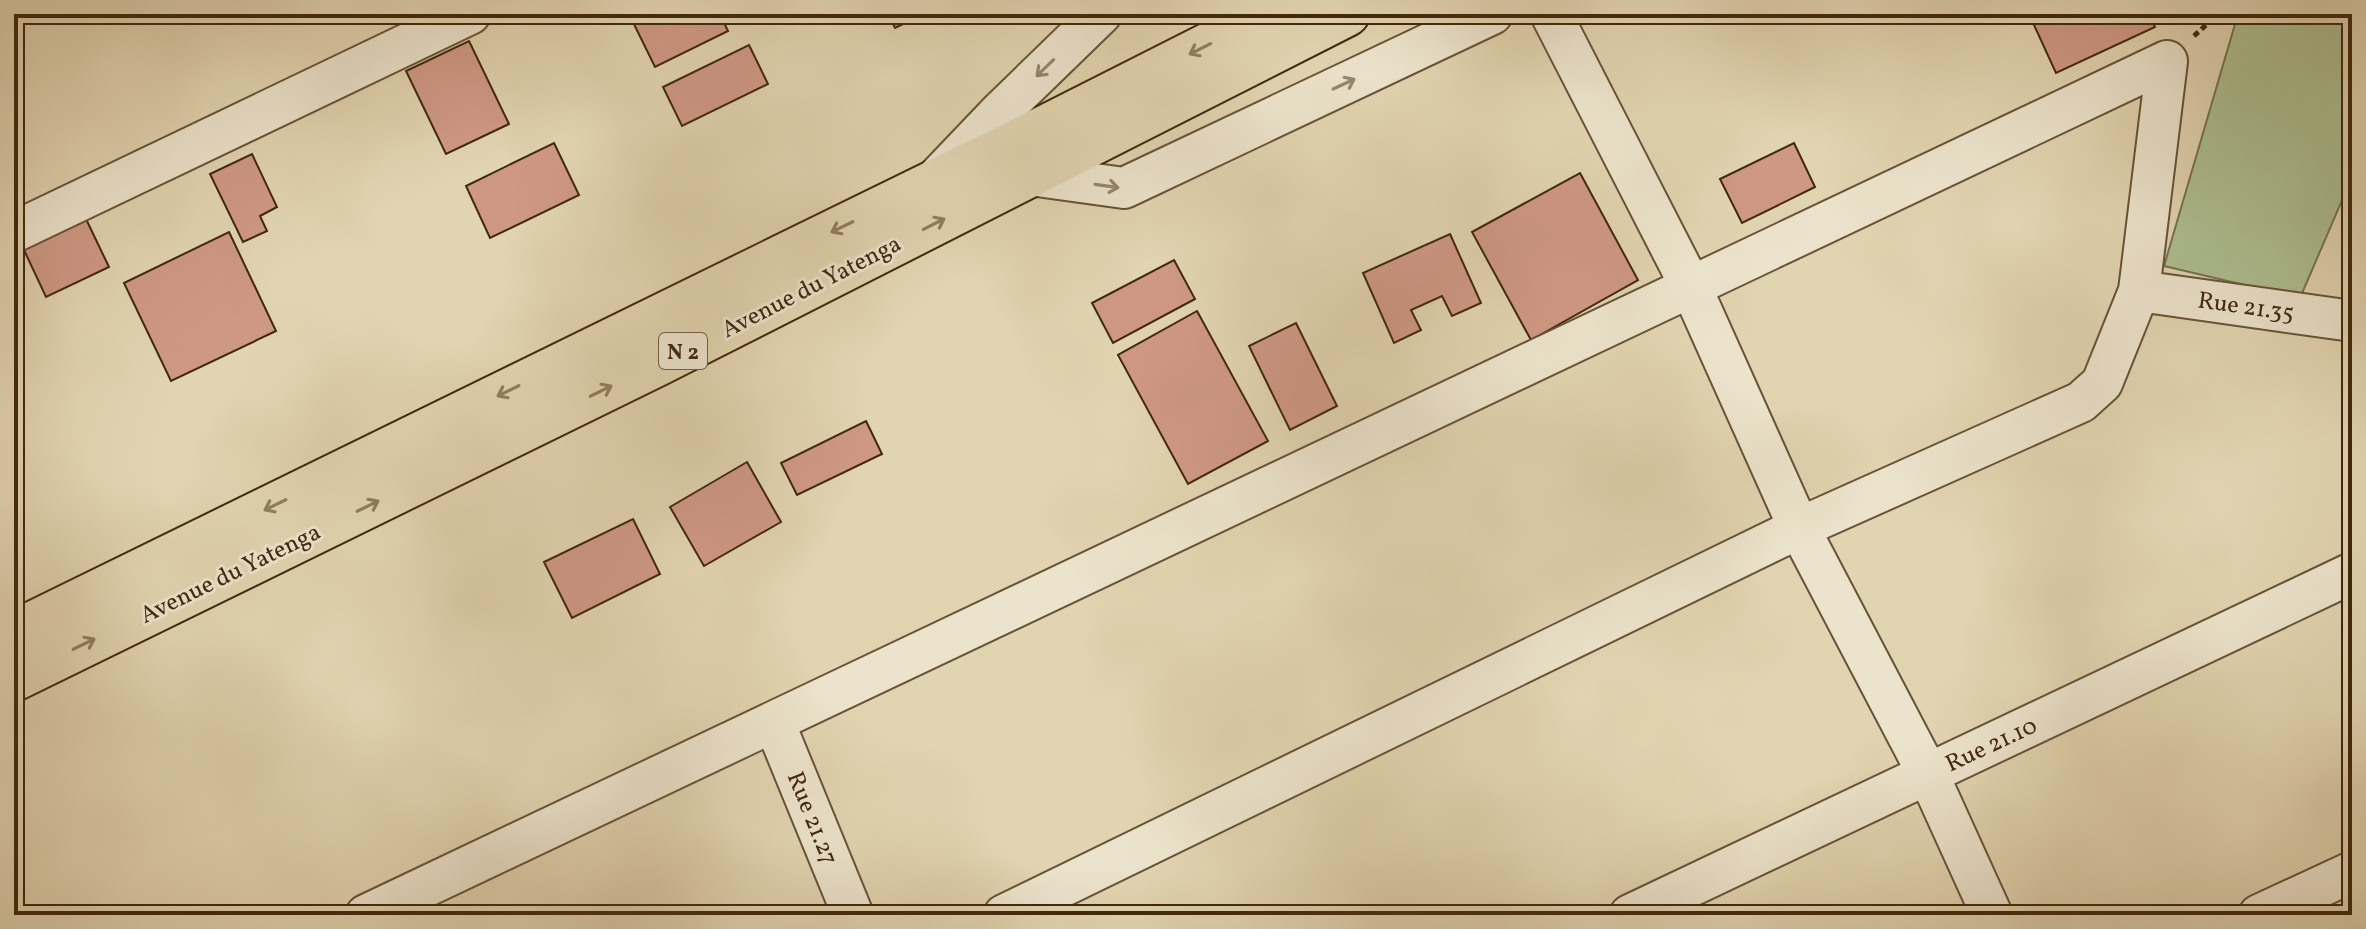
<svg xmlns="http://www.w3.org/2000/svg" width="2366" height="929" viewBox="0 0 2366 929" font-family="Vollkorn,serif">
  <rect width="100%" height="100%" fill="#e1d4b0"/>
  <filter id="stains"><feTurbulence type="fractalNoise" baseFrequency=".0025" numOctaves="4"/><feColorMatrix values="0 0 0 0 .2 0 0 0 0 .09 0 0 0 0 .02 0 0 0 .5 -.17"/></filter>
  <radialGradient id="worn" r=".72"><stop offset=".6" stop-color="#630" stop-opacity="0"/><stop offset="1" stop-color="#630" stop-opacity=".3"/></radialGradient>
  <path fill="#adbe90" stroke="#76734e" stroke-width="2" d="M2238 14H2352V177L2300 298 2164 266Z"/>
  <path fill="#cf9885" stroke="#40280d" stroke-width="2" d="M629 14H720L728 31 655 67Z
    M888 14H924L895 28Z
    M2029 14H2149L2155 27 2056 73Z
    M469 41 509 124 446 154 406 71Z
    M749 45 768 84 682 126 663 87Z
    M554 143 579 195 490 238 466 186Z
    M1794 143 1815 187 1742 223 1720 179Z
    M252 154 277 207 260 216 267 231 243 242 210 174Z
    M1580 173 1638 280 1531 340 1472 232Z
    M86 219 109 267 46 297 24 250Z
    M229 232 276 331 171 381 124 283Z
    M1450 234 1481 303 1452 316 1442 296 1411 310 1421 330 1394 343 1363 273Z
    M1174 260 1195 299 1113 343 1092 303Z
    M1197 311 1268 441 1188 484 1118 355Z
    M1296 323 1337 406 1290 430 1249 346Z
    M866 421 882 454 797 495 781 463Z
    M747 462 781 522 704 566 670 507Z
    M633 519 660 574 572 618 544 562Z"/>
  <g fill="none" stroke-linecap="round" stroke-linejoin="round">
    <defs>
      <path id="minor" d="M1551 14 1691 287 1799 528 1928 774 1992 915
        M1030 175 1124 188 1492 14
        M937 178 1000 112 1101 14
        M14 232 470 14
        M2139 291 2352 321
        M774 722 853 915
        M366 915 2167 61
        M1004 915 1799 528 2081 402 2102 383 2139 291 2167 61
        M1630 915 2352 573
        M2259 915 2352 872"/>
      <path id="major" d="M14 633 1015 143 1270 14
        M14 679 657 364 1347 14"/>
    </defs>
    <use href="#minor" stroke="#685336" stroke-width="44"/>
    <use href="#major" stroke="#40280d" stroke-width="48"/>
    <path stroke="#40280d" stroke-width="5" stroke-dasharray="6 4" stroke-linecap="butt" d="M2194 36 2218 14"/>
    <use href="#minor" stroke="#ece3cc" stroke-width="40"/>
    <use href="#major" stroke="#e1d4b0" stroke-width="44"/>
  </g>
  <defs><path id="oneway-shaft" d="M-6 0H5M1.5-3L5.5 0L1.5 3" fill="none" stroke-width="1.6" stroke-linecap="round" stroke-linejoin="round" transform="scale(2)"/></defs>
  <g stroke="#907e5e">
    <use href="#oneway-shaft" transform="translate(1200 49) rotate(153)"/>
    <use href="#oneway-shaft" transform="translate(934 224) rotate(-27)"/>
    <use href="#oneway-shaft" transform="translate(842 227) rotate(154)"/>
    <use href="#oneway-shaft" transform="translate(508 391) rotate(154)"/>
    <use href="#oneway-shaft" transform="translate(601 391) rotate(-26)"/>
    <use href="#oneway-shaft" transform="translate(275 505) rotate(154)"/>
    <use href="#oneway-shaft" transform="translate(368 506) rotate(-26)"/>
    <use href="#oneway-shaft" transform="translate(84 644) rotate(-26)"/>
  </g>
  <g stroke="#96866c">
    <use href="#oneway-shaft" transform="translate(1045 68) rotate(136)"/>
    <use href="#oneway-shaft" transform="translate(1344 84) rotate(-25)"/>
    <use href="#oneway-shaft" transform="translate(1107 186) rotate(8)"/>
  </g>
  <g text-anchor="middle" stroke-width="6" stroke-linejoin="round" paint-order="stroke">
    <rect fill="#ece3cc" stroke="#746046" stroke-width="2" x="659" y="333" width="48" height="36" rx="6"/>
    <g font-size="22" font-weight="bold" fill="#40280d">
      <text x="683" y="359">N 2</text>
    </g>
    <g font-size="24" fill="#40280d" stroke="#ece3cc">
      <text transform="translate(811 286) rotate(-27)" y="8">Avenue du Yatenga</text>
      <text transform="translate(2246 306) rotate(8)" y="8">Rue 21.35</text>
      <text transform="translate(230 573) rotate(-26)" y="8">Avenue du Yatenga</text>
      <text transform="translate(1991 744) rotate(-25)" y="8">Rue 21.10</text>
      <text transform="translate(813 818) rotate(68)" y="8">Rue 21.27</text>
    </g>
  </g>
  <rect width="2366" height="929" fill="none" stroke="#e1d4b0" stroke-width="48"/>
  <rect x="16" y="16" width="2334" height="897" fill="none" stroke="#40280d" stroke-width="4"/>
  <rect x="24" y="24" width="2318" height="881" fill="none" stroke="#40280d" stroke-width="2"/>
  <rect width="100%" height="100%" filter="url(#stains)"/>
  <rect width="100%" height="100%" fill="url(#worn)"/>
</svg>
